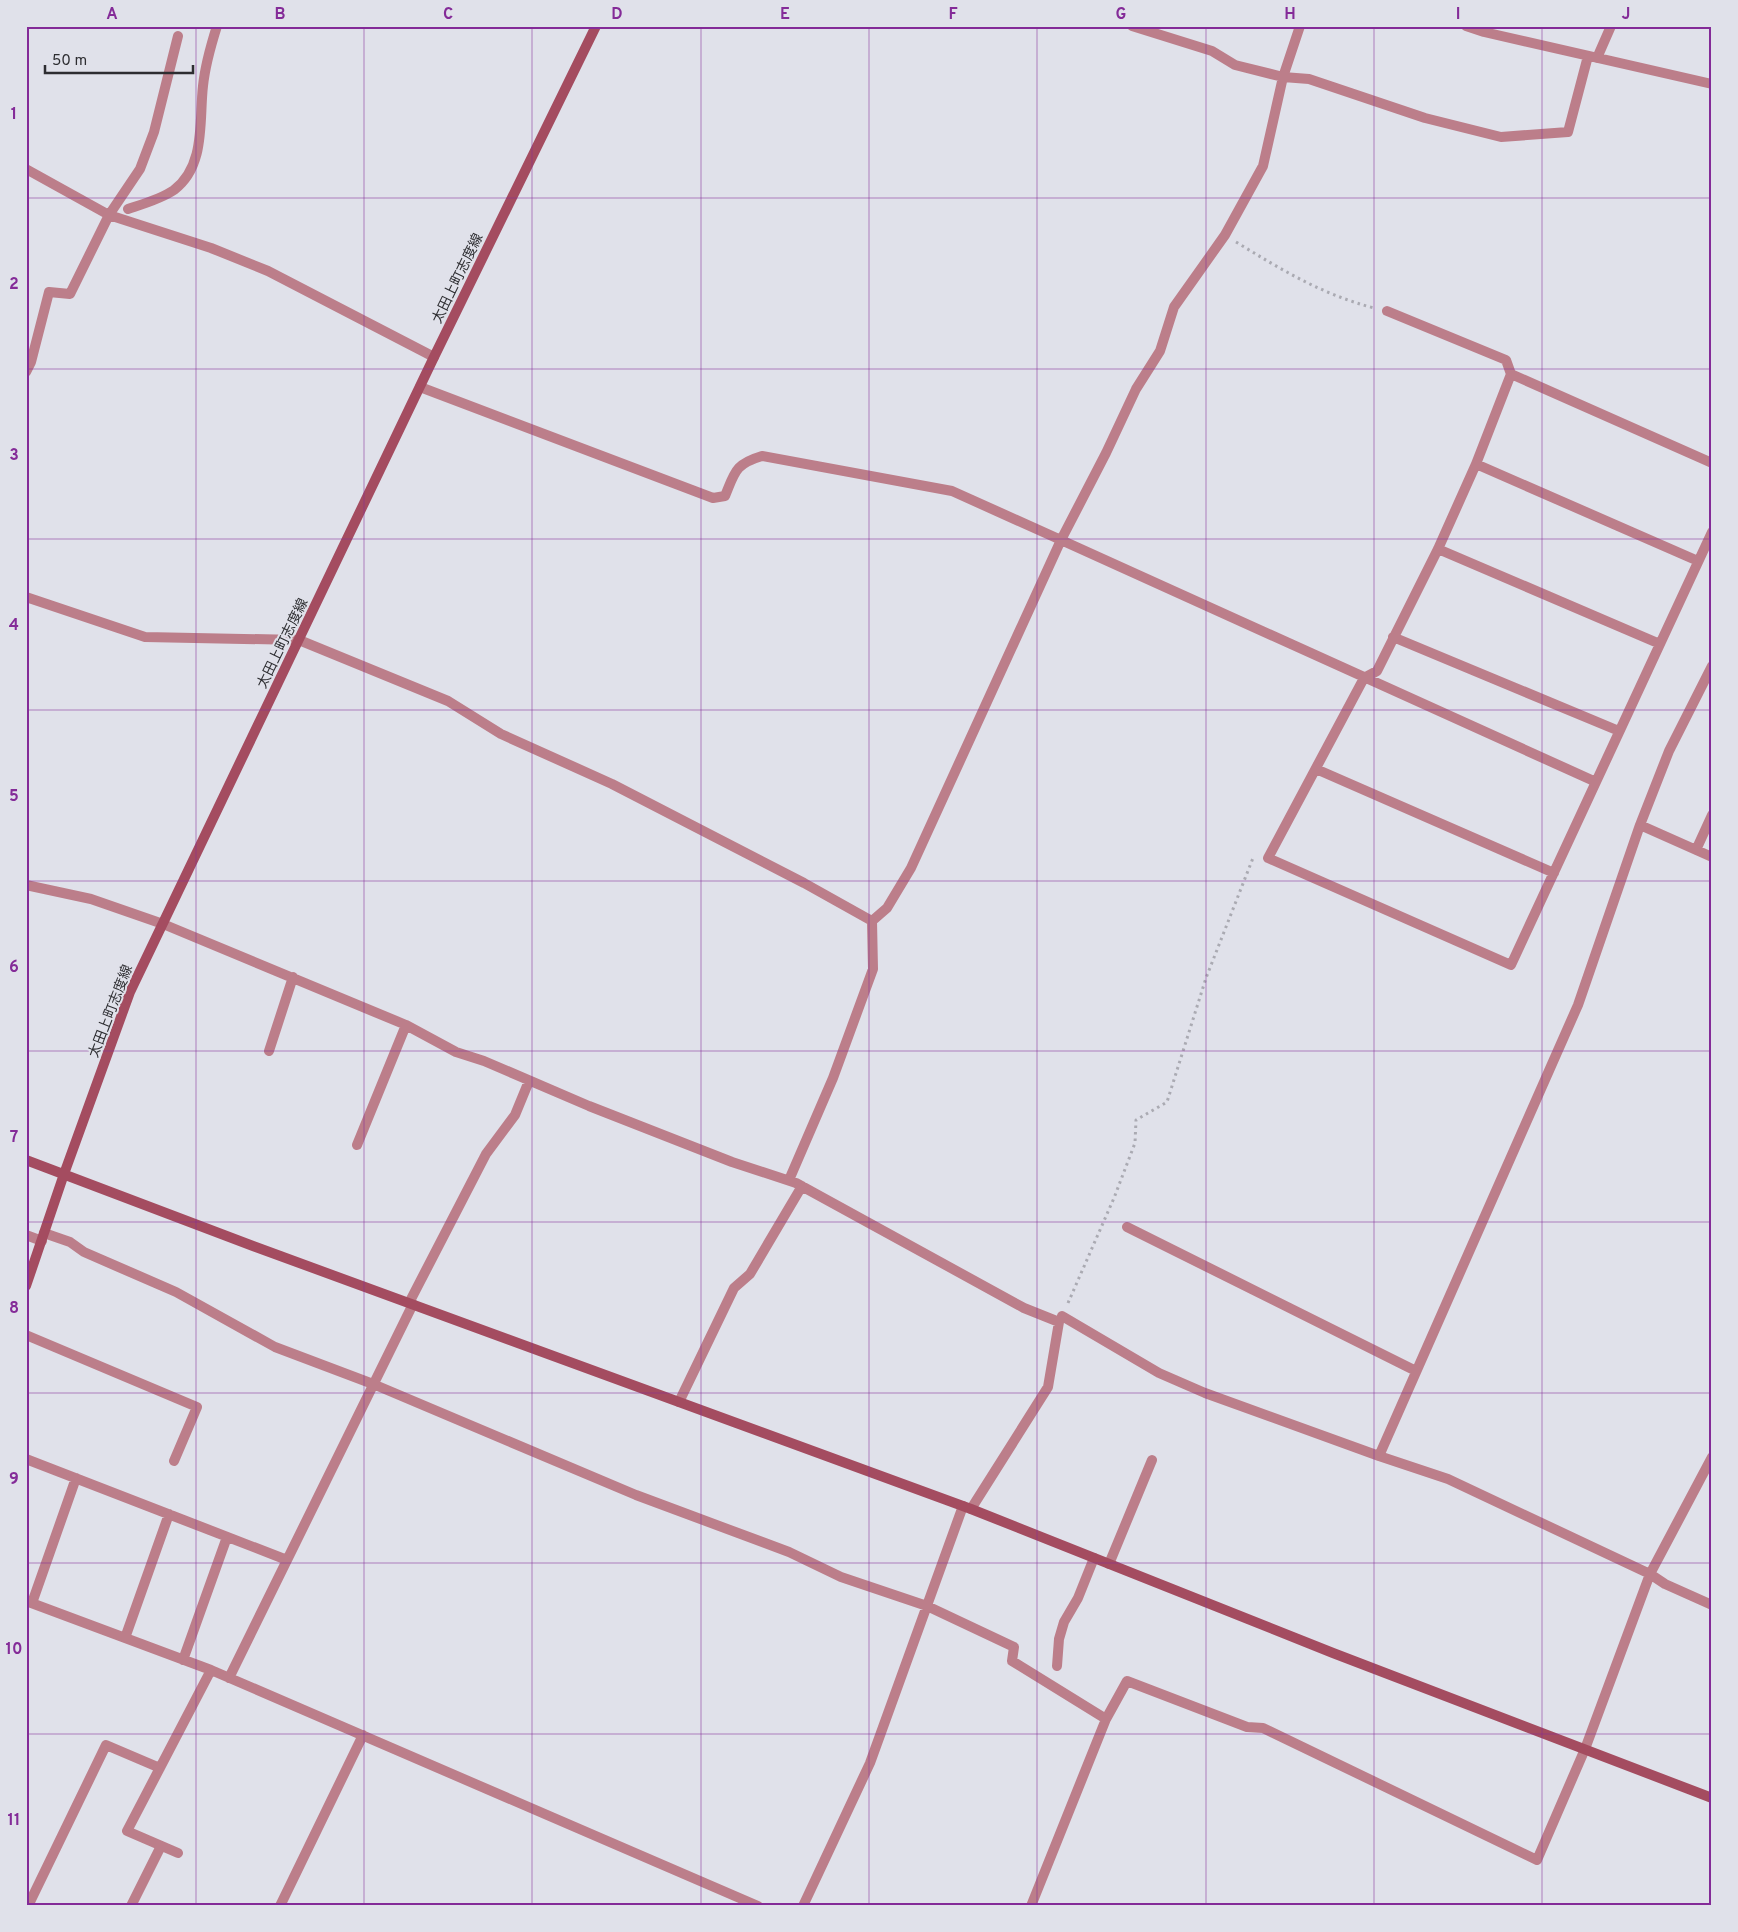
<svg xmlns="http://www.w3.org/2000/svg" width="1738" height="1932" viewBox="0 0 1738 1932" font-family="Overpass,'Noto Sans JP',sans-serif">
  <rect width="100%" height="100%" fill="#e0e1ea"/>
  <g fill="none" stroke-linecap="round" stroke-linejoin="round">
    <path stroke="#aaaab2" stroke-width="3" stroke-dasharray="2.5 4" stroke-linecap="butt" d="M1236 242C1282 270 1321 294 1374 308
      M1068 1303 1114 1198 1135 1143 1136 1120 1167 1102 1206 978 1253 858"/>
    <path stroke="#bc7e8a" stroke-width="10" d="M1132 26 1212 51 1235 65 1283 77 1309 79 1425 118 1501 137 1568 132 1588 56
      M1300 26 1283 77 1263 166 1225 235 1174 307 1160 351 1136 389 1106 453 1061 540 1596 782
      M1466 26 1484 32 1712 84
      M1597 58 1611 26
      M26 169 109 215 211 248 268 271 434 357
      M128 209C143 204 161 199 174 190 206 166 199 120 203 86 205 66 211 45 217 26
      M1387 311 1506 360 1511 374
      M26 372 31 362 49 292 70 294 109 215 140 169 154 132 178 36
      M420 387 713 498 725 496C735 472 735 464 762 456L952 491 1061 540 911 868 887 908 872 921 873 969 833 1078 789 1180
      M1712 463 1511 374 1476 464 1438 549 1377 671 1364 678 1268 858 1511 965 1712 532
      M1476 464 1698 561
      M1438 549 1660 644
      M26 597 145 637 299 640 448 701 501 734 612 784 804 883 872 921
      M1393 637 1619 731
      M1316 769 1554 873
      M1640 825 1712 857
      M1696 850 1712 815
      M26 885 91 899 163 924 406 1025 456 1052 484 1061 589 1106 732 1162 796 1183 1024 1308 1059 1322 1048 1387 971 1509
      M269 1051 293 977
      M357 1145 406 1025
      M1127 1227 1416 1371
      M44 1233 70 1242 84 1252 176 1292 275 1347 373 1384 636 1495 789 1552 841 1577 927 1606 1014 1647 1012 1661 1106 1719
      M26 1235 42 1241
      M409 1303 486 1154 515 1115 529 1081
      M1062 1316 1159 1373 1205 1393 1379 1456
      M26 1335 197 1407 174 1461
      M679 1402 734 1288 750 1274 802 1186
      M1712 1457 1650 1574 1665 1584 1712 1605
      M26 1459 287 1560
      M1109 1564 1152 1460
      M26 1601 211 1670 758 1906
      M32 1603 76 1478
      M125 1638 169 1514
      M183 1660 227 1537
      M1057 1666 1059 1639 1064 1622 1078 1598 1094 1558
      M229 1678 413 1304
      M178 1853 127 1831 211 1670
      M28 1906 106 1745 160 1768
      M131 1906 161 1846
      M280 1906 363 1735
      M803 1906 870 1763 963 1506
      M1031 1906 1106 1719 1127 1681 1247 1727 1263 1728 1537 1860 1585 1749 1650 1574 1448 1479 1379 1456 1578 1005 1640 825 1669 751 1712 666"/>
    <path stroke="#a44c60" stroke-width="10" d="M26 1160 253 1246 971 1509 1333 1653 1712 1798
      M26 1286 64 1174 130 992 434 357 596 26"/>
  </g>
  <path fill="none" stroke="#842b98" stroke-width="1" stroke-opacity="0.55" d="M196 26V1906M364 26V1906M532 26V1906M701 26V1906M869 26V1906M1037 26V1906M1206 26V1906M1374 26V1906M1542 26V1906M26 198H1712M26 369H1712M26 539H1712M26 710H1712M26 881H1712M26 1051H1712M26 1222H1712M26 1393H1712M26 1563H1712M26 1734H1712"/>
  <g text-anchor="middle" stroke-width="4" stroke-linejoin="round" paint-order="stroke">
    <g font-size="14" fill="#2d2d31" stroke="#e0e1ea">
      <text transform="translate(457 278) rotate(-64)" y="5">太田上町志度線</text>
      <text transform="translate(282 643) rotate(-64)" y="5">太田上町志度線</text>
      <text transform="translate(110 1011) rotate(-69)" y="5">太田上町志度線</text>
    </g>
  </g>
  <rect width="1738" height="1932" fill="none" stroke="#e0e1ea" stroke-width="55"/>
  <path d="M45 65v8h148v-8" fill="none" stroke="#2d2d31" stroke-width="2.5"/>
  <text x="52" y="65" font-size="15" fill="#2d2d31" stroke="#e0e1ea" stroke-width="4" paint-order="stroke">50 m</text>
  <rect x="28" y="28" width="1682" height="1876" fill="none" stroke="#842b98" stroke-width="2"/>
  <g font-size="16" text-anchor="middle" font-weight="bold" fill="#842b98">
    <text x="112" y="19">A</text>
    <text x="280" y="19">B</text>
    <text x="448" y="19">C</text>
    <text x="617" y="19">D</text>
    <text x="785" y="19">E</text>
    <text x="953" y="19">F</text>
    <text x="1121" y="19">G</text>
    <text x="1290" y="19">H</text>
    <text x="1458" y="19">I</text>
    <text x="1626" y="19">J</text>
    <text x="14" y="119">1</text>
    <text x="14" y="289">2</text>
    <text x="14" y="460">3</text>
    <text x="14" y="630">4</text>
    <text x="14" y="801">5</text>
    <text x="14" y="972">6</text>
    <text x="14" y="1142">7</text>
    <text x="14" y="1313">8</text>
    <text x="14" y="1484">9</text>
    <text x="14" y="1654">10</text>
    <text x="14" y="1825">11</text>
  </g>
</svg>
